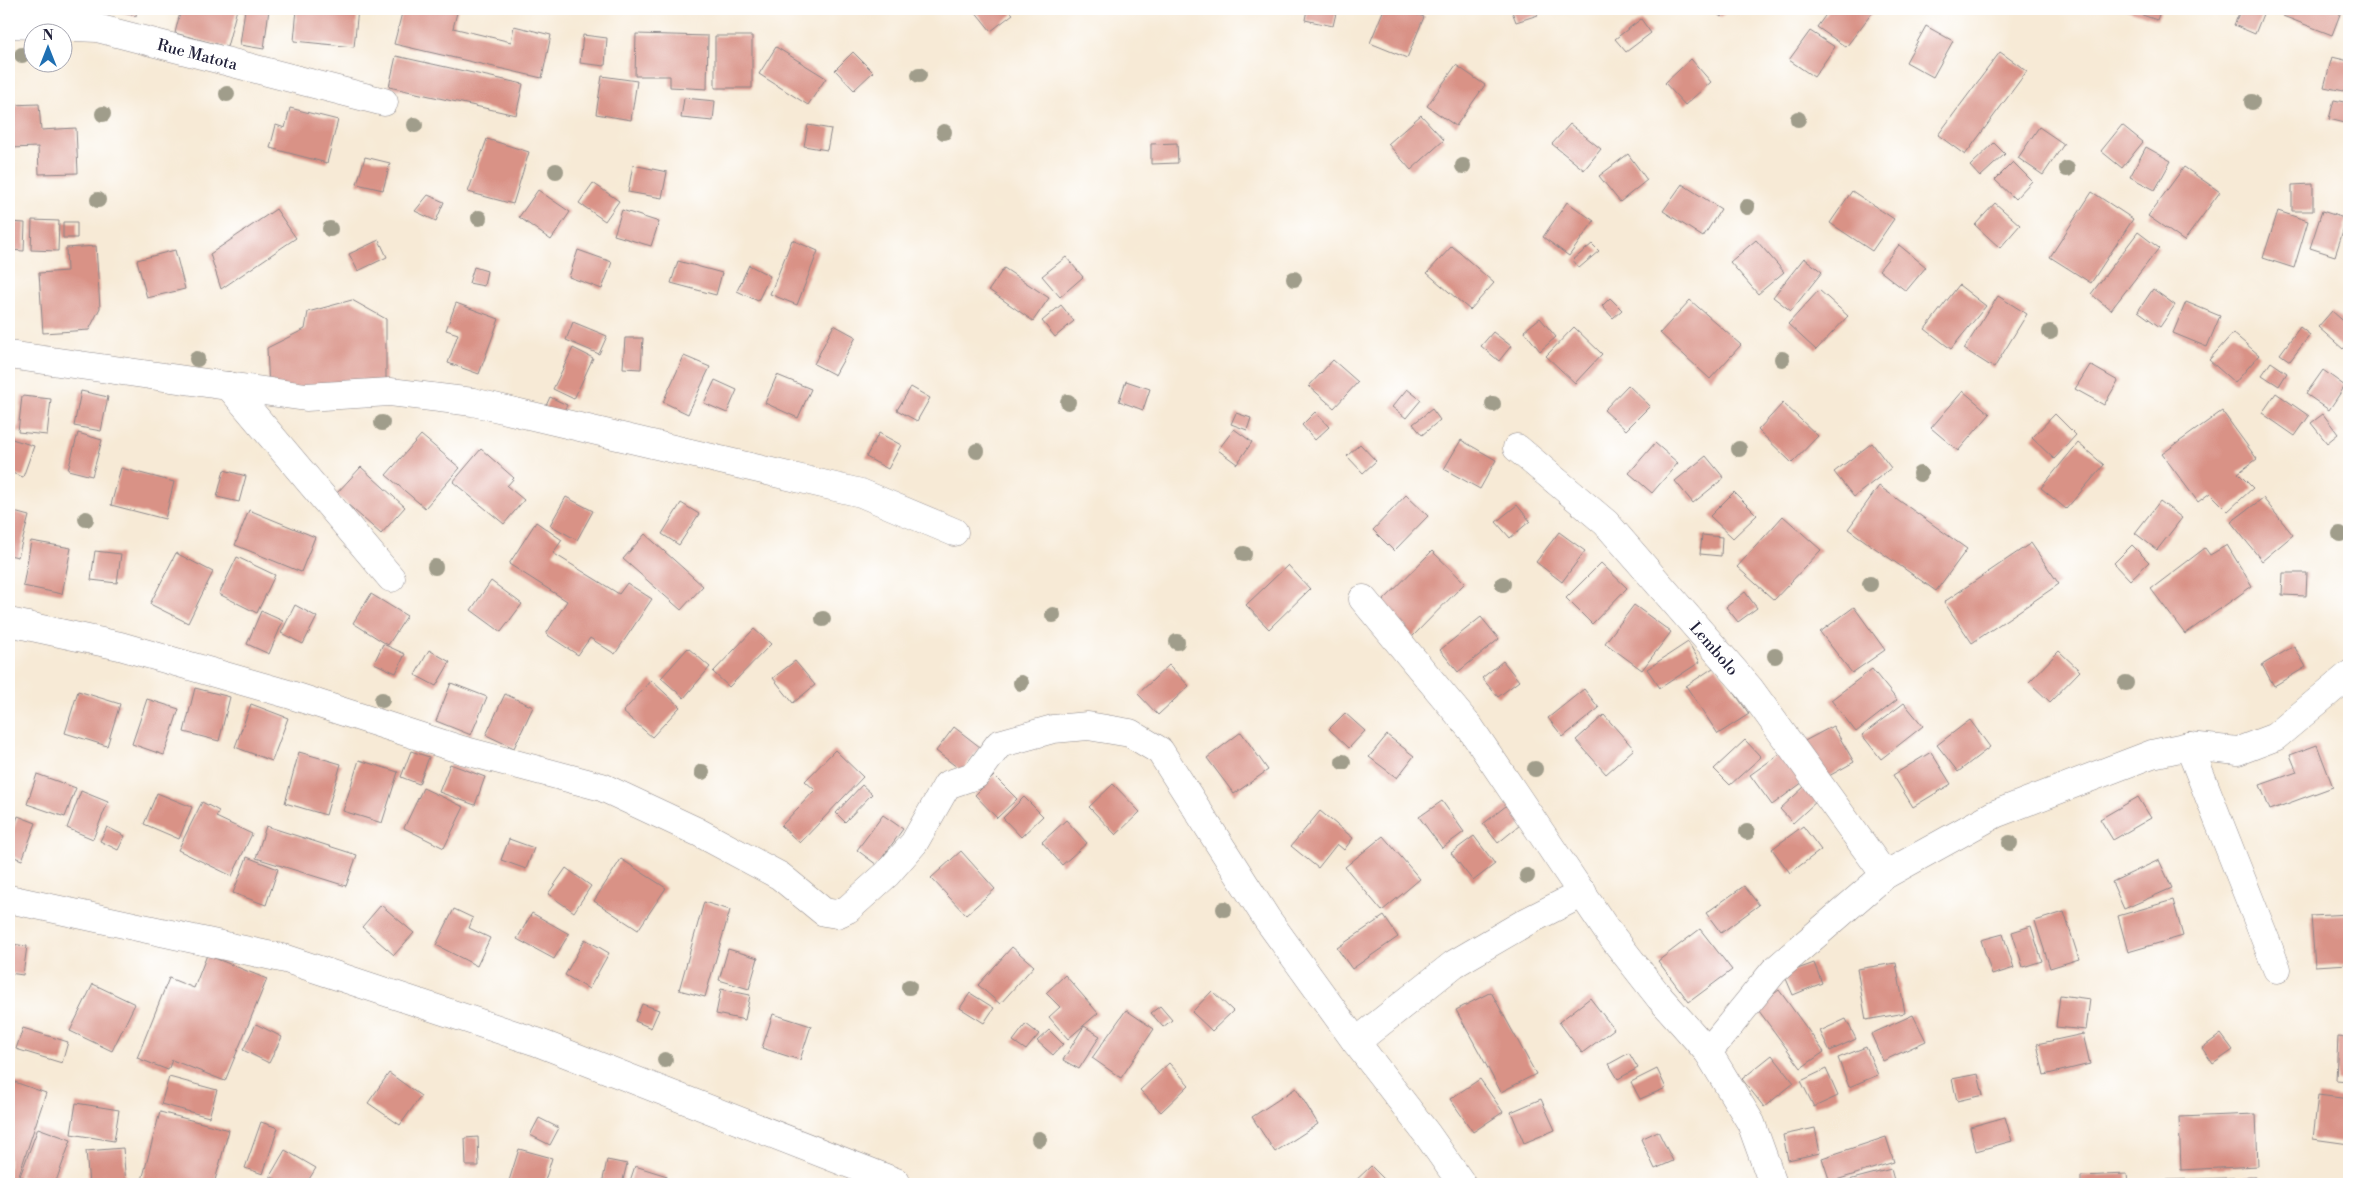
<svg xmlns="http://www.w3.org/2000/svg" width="2358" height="1193" viewBox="0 0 2358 1193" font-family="'Libre Bodoni',serif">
  <rect width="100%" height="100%" fill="#fff"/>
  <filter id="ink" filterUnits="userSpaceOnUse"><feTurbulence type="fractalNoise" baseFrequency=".02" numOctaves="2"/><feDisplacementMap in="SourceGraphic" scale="10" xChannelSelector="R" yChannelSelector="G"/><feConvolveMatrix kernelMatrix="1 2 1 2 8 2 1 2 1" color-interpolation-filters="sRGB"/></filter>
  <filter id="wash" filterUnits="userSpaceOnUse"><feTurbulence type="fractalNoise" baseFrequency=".0096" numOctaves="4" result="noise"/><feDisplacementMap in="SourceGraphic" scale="20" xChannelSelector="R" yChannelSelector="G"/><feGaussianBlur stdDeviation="1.12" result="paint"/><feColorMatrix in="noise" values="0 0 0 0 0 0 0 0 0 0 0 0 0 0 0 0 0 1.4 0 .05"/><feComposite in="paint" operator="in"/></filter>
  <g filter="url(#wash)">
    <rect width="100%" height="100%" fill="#f7ead6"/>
    <g id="blocks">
      <path fill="#d99286" d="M107 9H137L136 16Z
        M181 9H237L227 47 175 33Z
        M245 9H269L264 49 240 45Z
        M297 9H358L354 47 294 41Z
        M403 9H458L453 28 511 42 514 26 551 35 542 78 394 44Z
        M976 9H1008L1013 14 991 31 974 10Z
        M1307 9H1337L1333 26 1305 20Z
        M1384 9H1402L1424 17 1407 58 1370 43Z
        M1511 9H1536L1538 15 1516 22Z
        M1711 9H1728L1721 17Z
        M1830 9H1875L1846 47 1817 27Z
        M2125 9H2161L2157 20Z
        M2241 9H2265L2255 34 2234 25Z
        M2286 9H2342L2332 35 2283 16Z
        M1641 19 1651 33 1626 52 1615 39Z
        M1926 26 1953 41 1933 77 1906 62Z
        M1810 31 1835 47 1814 77 1789 60Z
        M636 34 708 36 707 89 670 87V76H635Z
        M583 35 607 38 605 66 580 63Z
        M715 36H752V88H715Z
        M776 47 826 78 808 105 759 74Z
        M853 52 873 72 854 90 835 70Z
        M2000 52 2027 71 1965 155 1938 135Z
        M396 56 523 84 516 115 389 87Z
        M2332 57 2349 61V92L2324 87Z
        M1691 59 1711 82 1685 105 1665 83Z
        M1456 65 1485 85 1456 126 1427 106Z
        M602 76 637 81 631 120 596 114Z
        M684 98 715 101 713 121 681 118Z
        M2334 100 2349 103V124L2329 119Z
        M39 104 41 130 76 128 78 173 39 174 38 147 9 148V105Z
        M290 108 338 120 327 163 270 148 276 125 285 128Z
        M1421 115 1444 140 1411 170 1388 144Z
        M1570 124 1601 149 1584 170 1552 144Z
        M808 125 831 129 827 150 804 146Z
        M2122 125 2143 142 2122 168 2101 151Z
        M2039 127 2064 144 2043 175 2018 158Z
        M487 139 529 152 513 204 468 192Z
        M1177 143 1178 163 1151 164V144Z
        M1994 143 2005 154 1980 177 1970 166Z
        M2146 147 2171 161 2155 190 2130 177Z
        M1628 154 1647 180 1620 202 1599 176Z
        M365 157 390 163 383 190 357 184Z
        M2013 162 2032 181 2015 199 1995 180Z
        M633 165 667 172 662 198 628 192Z
        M2184 167 2220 192 2184 241 2148 216Z
        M593 183 619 201 605 221 579 203Z
        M1682 184 1721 209 1703 237 1663 211Z
        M2313 184V211H2292V185Z
        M538 190 570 212 551 240 519 217Z
        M1852 191 1894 219 1872 251 1830 223Z
        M2092 192 2133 219 2091 283 2050 257Z
        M428 195 444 202 436 221 415 211Z
        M1567 202 1594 221 1569 256 1543 237Z
        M1995 203 2020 225 2000 248 1975 225Z
        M276 209 296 238 221 289 210 254Z
        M622 210 659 222 651 246 614 235Z
        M2278 211 2308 221 2294 268 2263 258Z
        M2322 211 2347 219 2335 256 2310 248Z
        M32 220 59 221 58 251 31 250Z
        M9 222 25 223 24 251 9 250Z
        M63 222H77V238H63Z
        M2138 232 2159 248 2111 310 2091 294Z
        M379 240 387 257 358 271 349 254Z
        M792 240 818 251 797 305 770 294Z
        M1756 240 1784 272 1758 294 1730 262Z
        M1592 244 1599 251 1579 268 1573 260Z
        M1899 245 1926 267 1906 291 1879 270Z
        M96 246 100 308 89 330 43 333 39 273 67 271 66 248Z
        M1452 246 1494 283 1470 310 1427 273Z
        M175 250 185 289 147 298 137 260Z
        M578 250 612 262 602 289 569 277Z
        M1066 257 1083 277 1060 297 1042 276Z
        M1804 258 1822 272 1791 311 1773 297Z
        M678 261 722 273 716 295 671 283Z
        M749 265 770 276 758 301 737 291Z
        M474 267 487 271 484 286 469 283Z
        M1004 268 1049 298 1033 321 989 290Z
        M1959 285 1986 306 1951 349 1925 329Z
        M2153 289 2175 305 2160 327 2138 311Z
        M1819 290 1848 316 1816 350 1788 324Z
        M1998 296 2027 314 1994 368 1964 349Z
        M1610 298 1622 310 1613 318 1602 306Z
        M352 300 386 319V384L269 389 267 348 305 329 308 312Z
        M1690 300 1741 345 1710 379 1660 333Z
        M2186 302 2220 316 2207 347 2173 333Z
        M456 303 499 319 479 374 448 363 458 334 446 330Z
        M1061 305 1074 321 1055 337 1042 321Z
        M2332 311 2349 326V343L2343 349 2318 327Z
        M1540 318 1556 337 1540 351 1524 331Z
        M573 322 607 336 599 354 566 340Z
        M834 325 856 337 835 375 814 364Z
        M1574 327 1602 354 1575 383 1546 356Z
        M2300 327 2310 335 2290 361 2280 354Z
        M1493 332 1511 346 1499 361 1481 346Z
        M2233 333 2259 355 2235 383 2209 360Z
        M625 338H643L641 369 623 368Z
        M573 348 593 358 574 399 553 389Z
        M684 356 710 367 688 414 663 402Z
        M1333 360 1358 382 1334 408 1309 386Z
        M2271 362 2287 373 2279 386 2262 375Z
        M2090 365 2118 381 2104 405 2075 389Z
        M2323 370 2345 386 2329 410 2306 394Z
        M777 375 811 389 798 418 765 403Z
        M715 380 737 390 727 413 704 403Z
        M1126 381 1150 389 1143 410 1119 401Z
        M1628 385 1650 406 1626 430 1604 410Z
        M911 387 930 398 917 421 897 410Z
        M1407 389 1421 400 1406 418 1392 407Z
        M81 391 108 397 101 431 74 426Z
        M1963 391 1990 414 1958 451 1931 428Z
        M2276 393 2309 416 2295 436 2262 413Z
        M22 396 51 399 47 435 18 432Z
        M550 397 567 405 561 417 545 408Z
        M1783 403 1818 436 1792 463 1758 430Z
        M1432 409 1440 420 1422 435 1413 424Z
        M2222 411 2257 459 2238 473 2253 488 2228 511 2210 493 2198 502 2162 454Z
        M1315 412 1329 427 1315 440 1302 425Z
        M1236 413 1251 418 1247 430 1231 424Z
        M2055 414 2076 435 2054 459 2032 438Z
        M2323 414 2338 434 2327 443 2311 423Z
        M1234 429 1252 442 1237 464 1218 450Z
        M78 433 102 440 92 476 68 470Z
        M879 433 901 445 888 469 866 457Z
        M421 435 460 468 425 508 386 475Z
        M9 438 34 446 23 477 9 472Z
        M1461 440 1496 460 1480 489 1444 469Z
        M1655 443 1678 463 1652 493 1629 473Z
        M1872 443 1891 468 1854 497 1834 472Z
        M2078 443 2104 465 2066 509 2041 488Z
        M1360 444 1376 461 1363 473 1347 456Z
        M481 449 514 478 507 486 524 500 504 524 453 482Z
        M1706 456 1724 478 1693 503 1675 481Z
        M361 467 405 507 381 534 336 494Z
        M121 468 174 482 165 519 111 505Z
        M224 470 246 476 239 502 217 497Z
        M1879 486 1967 549 1936 591 1848 529Z
        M1734 492 1757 515 1733 538 1710 516Z
        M1406 495 1428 516 1394 551 1373 530Z
        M566 497 593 511 577 540 550 525Z
        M2263 498 2293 535 2262 561 2231 522Z
        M2160 501 2182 518 2157 550 2135 533Z
        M681 503 699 514 679 545 662 534Z
        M1517 505 1530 521 1510 538 1496 522Z
        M249 510 315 537 301 572 235 545Z
        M14 512 29 516 18 557 9 555V530Z
        M1783 516 1821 550 1774 600 1737 567Z
        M536 522 562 540 553 553 619 594 627 583 652 599 615 654 590 638 578 655 546 634 567 601 509 564Z
        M1559 532 1585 551 1562 582 1536 562Z
        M645 534 703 586 681 610 623 559Z
        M1702 535 1722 537 1721 556 1700 554Z
        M31 541 71 548 62 594 23 586Z
        M2031 543 2059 584 1972 643 1944 602Z
        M2132 545 2149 562 2130 580 2114 563Z
        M2227 545 2252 586 2185 634 2151 589 2205 548 2210 555Z
        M95 551 121 554 117 583 91 580Z
        M1432 551 1465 583 1412 637 1379 605Z
        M176 553 213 572 188 623 150 604Z
        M237 557 275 575 257 613 219 594Z
        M1601 563 1627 588 1592 624 1566 598Z
        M1288 565 1310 589 1269 629 1246 605Z
        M2283 573H2307L2306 596 2282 595Z
        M491 581 522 604 501 632 471 610Z
        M1745 592 1757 608 1738 622 1726 607Z
        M371 594 407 616 388 645 353 623Z
        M295 605 317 617 303 644 281 633Z
        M1634 605 1671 632 1642 670 1605 643Z
        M1854 607 1885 650 1852 673 1820 632Z
        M261 611 283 621 269 654 247 644Z
        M1481 617 1499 639 1458 672 1440 650Z
        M754 629 771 644 729 687 713 672Z
        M1688 642 1700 662 1660 688 1647 669Z
        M383 644 405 654 396 673 374 663Z
        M2294 646 2306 667 2274 686 2262 665Z
        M688 648 710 667 684 698 661 678Z
        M429 650 450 662 436 686 415 675Z
        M2059 651 2080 671 2050 702 2029 682Z
        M795 661 815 685 793 703 773 678Z
        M1503 661 1519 681 1498 697 1482 678Z
        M1169 665 1189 686 1158 715 1138 694Z
        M1716 666 1749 714 1718 734 1686 686Z
        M1872 669 1897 700 1856 732 1831 700Z
        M651 680 680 707 652 737 623 712Z
        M451 683 487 697 471 735 436 721Z
        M195 688 230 697 219 741 184 732Z
        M1584 689 1599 708 1563 737 1548 718Z
        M78 691 120 704 107 746 65 733Z
        M505 694 533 707 514 748 486 735Z
        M147 699 179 709 164 755 132 744Z
        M1904 703 1923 726 1881 759 1862 735Z
        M251 704 288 718 272 761 235 747Z
        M1345 713 1365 731 1349 748 1329 729Z
        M1604 715 1634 749 1606 774 1576 740Z
        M1970 720 1990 747 1958 772 1937 745Z
        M1833 726 1854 762 1820 781 1799 744Z
        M954 727 980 747 962 771 936 751Z
        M1241 732 1268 770 1234 794 1207 758Z
        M1387 735 1414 756 1397 778 1369 757Z
        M1745 740 1761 757 1730 785 1714 769Z
        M2317 745 2333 787 2270 810 2260 785 2297 772 2290 755Z
        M835 750 863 777 800 843 781 826 815 790 805 781Z
        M411 751 429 757 419 784 401 777Z
        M299 752 341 764 326 815 285 803Z
        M1931 752 1951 784 1913 807 1893 775Z
        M1781 753 1803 782 1772 805 1750 775Z
        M359 760 398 772 382 823 343 811Z
        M450 764 485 777 475 805 439 792Z
        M37 774 76 788 65 817 27 804Z
        M994 776 1017 799 997 818 975 795Z
        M1113 784 1140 812 1116 835 1089 807Z
        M862 785 872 794 845 822 836 813Z
        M1805 786 1818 800 1793 823 1780 809Z
        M423 788 464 807 444 848 404 828Z
        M81 791 108 802 93 839 67 828Z
        M157 793 192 807 179 839 144 824Z
        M1024 797 1043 816 1021 837 1003 818Z
        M2138 797 2151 818 2113 840 2100 819Z
        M1442 801 1464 832 1442 848 1419 817Z
        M202 802 219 811 216 817 252 834 232 876 178 850Z
        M1511 802 1525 821 1498 843 1483 824Z
        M1320 811 1353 838 1344 850 1337 844 1318 868 1291 846Z
        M883 815 903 829 877 865 857 850Z
        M18 816 36 823 22 860 9 855V842Z
        M1066 820 1087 843 1062 865 1042 842Z
        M266 826 357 855 346 886 256 858Z
        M1803 826 1821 850 1790 873 1772 849Z
        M107 827 125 836 118 850 100 841Z
        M1383 836 1420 879 1382 911 1345 867Z
        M1474 836 1495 864 1473 881 1451 853Z
        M509 839 534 848 526 869 501 860Z
        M961 851 995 889 966 915 931 878Z
        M247 857 278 869 266 905 233 893Z
        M621 859 666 888 638 930 594 901Z
        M2159 860 2172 888 2124 909 2112 882Z
        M566 868 591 886 574 912 548 894Z
        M1744 886 1759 905 1721 933 1706 913Z
        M2173 900 2183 936 2128 952 2118 916Z
        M704 902 730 910 705 997 679 990Z
        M381 905 414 933 394 955 362 927Z
        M454 909 473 918 469 928 490 938 477 966 436 945Z
        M2064 912 2079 959 2050 968 2035 921Z
        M532 913 569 934 554 959 517 939Z
        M2349 914V964L2315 966 2311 916Z
        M1384 916 1398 937 1352 969 1337 948Z
        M2031 926 2042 961 2023 967 2012 932Z
        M1700 929 1732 970 1689 1002 1658 961Z
        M2003 934 2014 968 1992 975 1981 940Z
        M585 939 609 953 589 989 565 975Z
        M10 944 27 946 23 975 9 973Z
        M1012 947 1034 966 1000 1004 978 985Z
        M728 949 758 958 749 989 719 980Z
        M207 955 267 979 225 1081 172 1060 168 1070 137 1058 169 978 194 988Z
        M1814 963 1822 983 1793 995 1784 974Z
        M1896 963 1905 1013 1866 1020 1857 969Z
        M1065 975 1098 1013 1068 1039 1049 1017 1060 1007 1046 993Z
        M93 984 135 1004 112 1051 70 1031Z
        M721 989 750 995 745 1020 716 1014Z
        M1779 990 1824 1052 1801 1068 1756 1007Z
        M1212 991 1233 1011 1212 1031 1192 1012Z
        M1491 992 1536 1074 1501 1092 1456 1010Z
        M970 993 994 1008 984 1023 960 1008Z
        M2060 995 2090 999 2086 1030 2056 1027Z
        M1590 998 1614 1029 1582 1053 1559 1022Z
        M642 1004 659 1010 651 1028 635 1021Z
        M1160 1006 1172 1020 1163 1027 1151 1013Z
        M1126 1010 1154 1029 1121 1078 1092 1058Z
        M773 1014 811 1026 800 1060 762 1048Z
        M1913 1015 1926 1041 1883 1061 1871 1034Z
        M1846 1019 1856 1039 1830 1051 1820 1031Z
        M256 1024 282 1037 269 1063 243 1050Z
        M1026 1024 1039 1034 1026 1050 1013 1041Z
        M1084 1026 1100 1036 1079 1069 1063 1060Z
        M23 1028 68 1042 62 1063 16 1049Z
        M1049 1030 1063 1044 1053 1055 1037 1041Z
        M2083 1034 2090 1064 2044 1075 2037 1044Z
        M2221 1034 2233 1050 2213 1064 2202 1048Z
        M2338 1037 2349 1038V1081L2336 1080Z
        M1866 1047 1878 1075 1849 1087 1838 1058Z
        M1629 1053 1638 1068 1618 1079 1609 1064Z
        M1772 1055 1794 1083 1764 1107 1742 1079Z
        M1169 1063 1189 1085 1161 1112 1140 1090Z
        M1657 1069 1666 1088 1640 1099 1631 1082Z
        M1826 1069 1838 1096 1814 1107 1801 1081Z
        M389 1073 421 1096 400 1125 368 1103Z
        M1978 1074 1983 1095 1957 1101 1952 1079Z
        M169 1077 217 1090 209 1117 161 1104Z
        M1480 1079 1503 1112 1473 1132 1450 1099Z
        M9 1080 46 1093 16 1184H9Z
        M1296 1088 1318 1124 1275 1152 1252 1117Z
        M2318 1095 2349 1099V1144L2313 1139Z
        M1541 1099 1555 1130 1524 1143 1511 1112Z
        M76 1103 119 1110 114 1141 71 1134Z
        M160 1112 229 1130 214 1184H141Z
        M2256 1114 2258 1166 2181 1170 2179 1117Z
        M2005 1117 2012 1141 1976 1151 1970 1127Z
        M539 1118 559 1128 550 1145 530 1135Z
        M261 1122 278 1128 263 1174 245 1168Z
        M38 1128 71 1140 55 1184H43L20 1176Z
        M1815 1128 1820 1153 1788 1160 1783 1135Z
        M1658 1131 1673 1161 1655 1169 1641 1139Z
        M478 1137 479 1166H466L465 1138Z
        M1886 1137 1894 1162 1830 1182 1822 1158Z
        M123 1148 126 1184H89L86 1151Z
        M519 1149 552 1158 544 1184H508Z
        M285 1150 316 1168 306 1184H285L270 1176Z
        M607 1160 627 1164 622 1184H602Z
        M635 1166 667 1176 664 1184H629Z
        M1371 1166 1389 1184H1352Z
        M1891 1169 1895 1184H1841V1182Z
        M2127 1174 2128 1184H2081V1176Z
        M2255 1177 2256 1184H2164V1180Z"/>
    </g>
  </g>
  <g filter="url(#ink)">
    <use href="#blocks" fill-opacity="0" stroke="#8c8688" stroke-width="1"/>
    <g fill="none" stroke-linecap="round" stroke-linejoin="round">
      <defs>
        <g id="street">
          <path id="s1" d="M9 24 97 28 384 102"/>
          <path d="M9 355 306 397 390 392 473 402 861 493 954 532"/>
          <path d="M229 386 391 578"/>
          <path id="s2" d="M1517 448 1606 523 1750 689 1885 875"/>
          <path d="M1363 599 1471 729 1606 929 1660 998 1708 1052 1751 1123 1773 1184"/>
          <path d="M9 622 120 646 288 694 462 750 602 787 698 832 780 876 824 912 837 914 848 909 887 874 914 843 947 785 976 775 999 744 1053 729 1088 726 1130 733 1160 751 1267 919 1356 1042 1427 1134 1462 1184"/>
          <path d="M2189 746 2277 969"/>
          <path d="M9 899 286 959 537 1042 896 1182"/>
          <path d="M1356 1042 1454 964 1526 922 1583 893"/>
          <path d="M1708 1052 1774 971 1885 875 1995 814 2152 754 2189 746 2238 751 2275 737 2349 675"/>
        </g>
      </defs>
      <use href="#street" stroke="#8c8688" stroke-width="29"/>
      <use href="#street" stroke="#fff" stroke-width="28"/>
    </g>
    <g fill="#a09d8b">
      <circle cx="22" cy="55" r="8"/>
      <circle cx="919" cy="75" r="8"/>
      <circle cx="227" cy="94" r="8"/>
      <circle cx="2252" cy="102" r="8"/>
      <circle cx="103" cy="114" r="8"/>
      <circle cx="1798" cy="119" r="8"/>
      <circle cx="415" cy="125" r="8"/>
      <circle cx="944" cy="132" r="8"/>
      <circle cx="1463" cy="166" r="8"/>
      <circle cx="2067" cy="169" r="8"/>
      <circle cx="556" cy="171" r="8"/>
      <circle cx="98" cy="200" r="8"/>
      <circle cx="1747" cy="207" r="8"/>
      <circle cx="479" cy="218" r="8"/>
      <circle cx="330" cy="229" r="8"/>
      <circle cx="1294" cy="279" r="8"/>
      <circle cx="2050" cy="332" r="8"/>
      <circle cx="197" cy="359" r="8"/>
      <circle cx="1782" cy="359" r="8"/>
      <circle cx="1068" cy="402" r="8"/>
      <circle cx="1493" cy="404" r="8"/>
      <circle cx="382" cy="423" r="8"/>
      <circle cx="1739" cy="449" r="8"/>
      <circle cx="977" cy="451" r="8"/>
      <circle cx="1920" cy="474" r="8"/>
      <circle cx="86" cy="519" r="8"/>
      <circle cx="2340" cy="534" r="8"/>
      <circle cx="1244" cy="554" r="8"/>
      <circle cx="435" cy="567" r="8"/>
      <circle cx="1503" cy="584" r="8"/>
      <circle cx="1870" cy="584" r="8"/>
      <circle cx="1053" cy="615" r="8"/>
      <circle cx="823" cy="619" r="8"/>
      <circle cx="1177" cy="642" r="8"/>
      <circle cx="1775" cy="656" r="8"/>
      <circle cx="1021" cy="683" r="8"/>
      <circle cx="2126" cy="683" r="8"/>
      <circle cx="382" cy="700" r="8"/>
      <circle cx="1343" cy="762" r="8"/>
      <circle cx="1535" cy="769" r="8"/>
      <circle cx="702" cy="772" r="8"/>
      <circle cx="1747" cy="832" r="8"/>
      <circle cx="2010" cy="843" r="8"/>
      <circle cx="1527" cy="876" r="8"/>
      <circle cx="1224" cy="909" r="8"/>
      <circle cx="909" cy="987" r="8"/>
      <circle cx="665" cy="1060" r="8"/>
      <circle cx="1039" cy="1139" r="8"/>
    </g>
  </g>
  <g text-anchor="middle" stroke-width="5" stroke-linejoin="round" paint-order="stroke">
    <g font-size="16" fill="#22223b" stroke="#fff">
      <text dy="6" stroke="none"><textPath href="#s1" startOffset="192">Rue Matota</textPath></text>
      <text dy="6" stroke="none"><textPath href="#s2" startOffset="282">Lembolo</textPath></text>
    </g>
  </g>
  <rect width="2358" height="1193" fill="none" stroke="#fff" stroke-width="30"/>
  <g transform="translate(48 48)"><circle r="24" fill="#ffffff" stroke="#a7a7b1"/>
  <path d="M0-4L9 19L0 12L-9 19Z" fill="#1f6fb2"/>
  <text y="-8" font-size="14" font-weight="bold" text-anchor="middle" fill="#22223b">N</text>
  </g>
</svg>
